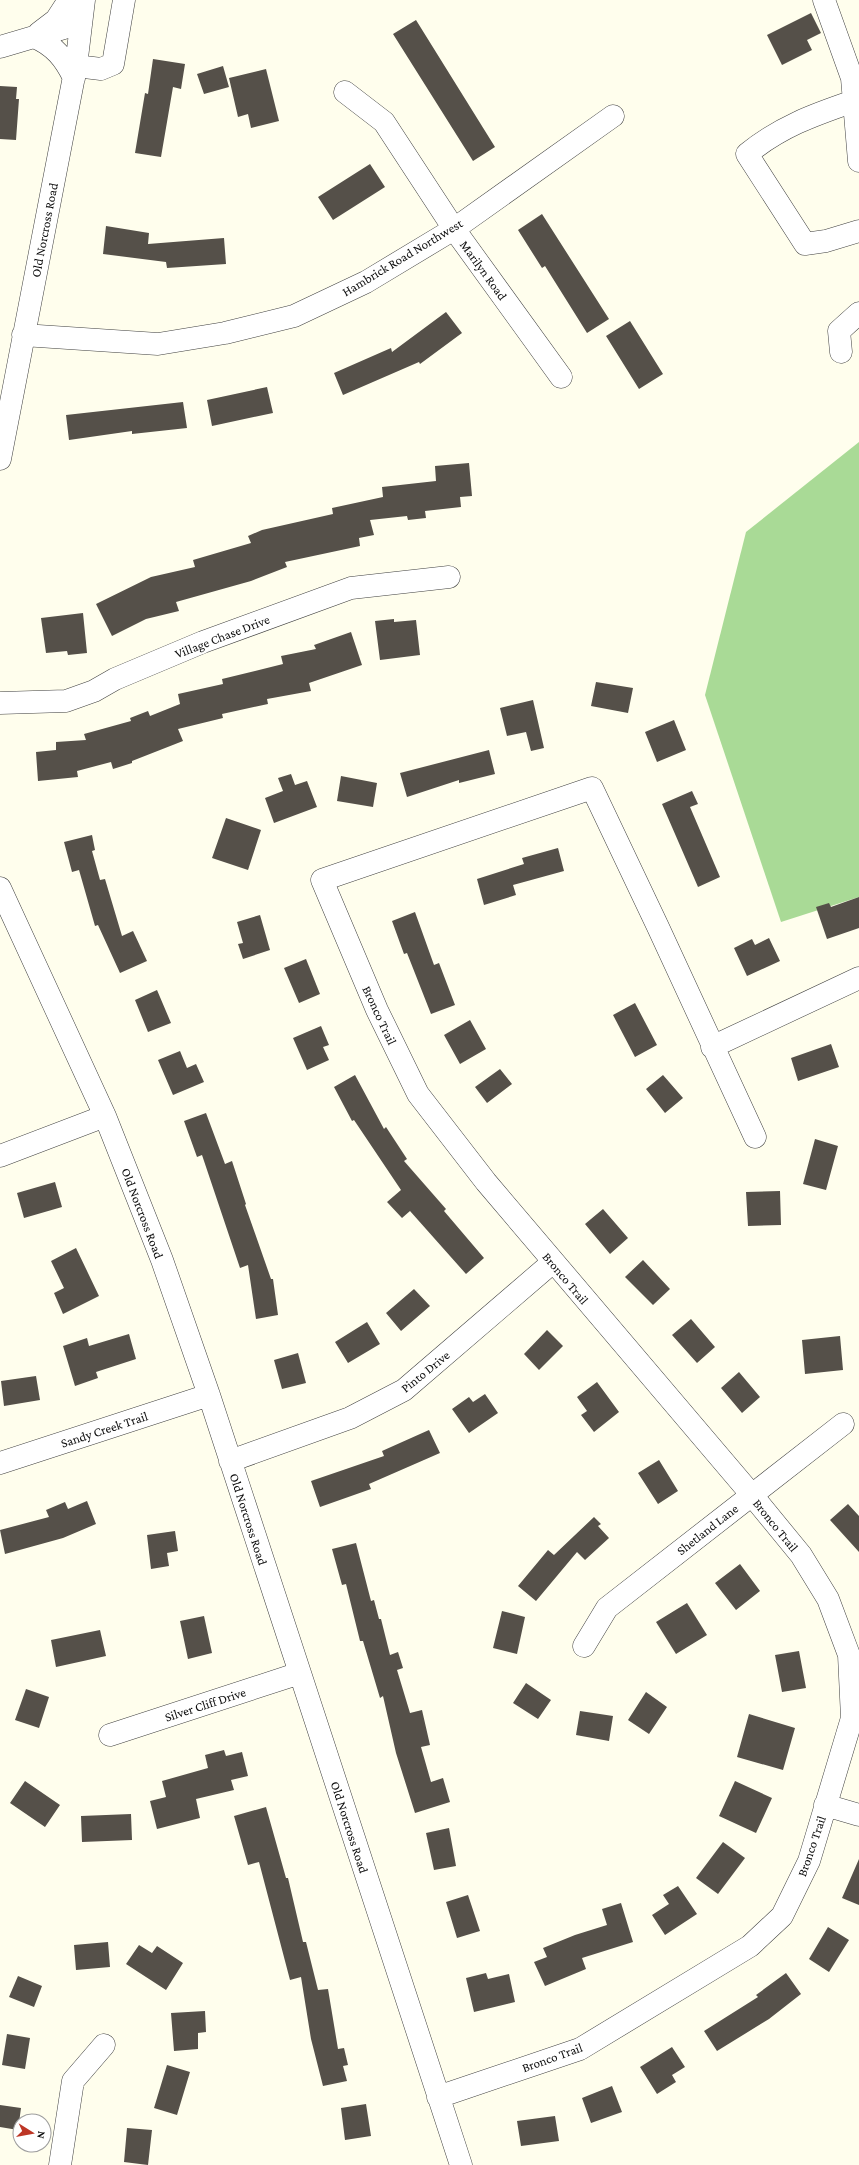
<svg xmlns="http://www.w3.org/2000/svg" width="859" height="2165" viewBox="0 0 859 2165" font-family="'Crimson Pro',serif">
  <rect width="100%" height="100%" fill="#fffeed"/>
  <path fill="#a9da96" d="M859 442V897L781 922 705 695 746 532Z"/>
  <path fill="#555049" d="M811 13 821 33 807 40 812 50 782 65 767 35Z
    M416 20 495 147 473 161 393 34Z
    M153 59 185 64 181 89 173 87 161 157 135 153 145 93 148 94Z
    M223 66 229 87 204 94 197 74Z
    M266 69 279 121 251 128 248 114 238 117 229 78Z
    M0 86 17 87 16 99H19L16 140 0 139Z
    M370 164 385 187 333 220 318 197Z
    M542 214 609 319 587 333 545 266 542 268 518 230Z
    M106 226 149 233 148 244 224 238 226 264 167 268 166 262 103 254Z
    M446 312 462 333 420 364 419 362 343 395 334 373 391 348 392 352Z
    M630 321 663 374 639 389 606 336Z
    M267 387 273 413 212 426 207 400Z
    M183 402 187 428 132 434V431L69 440 66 415Z
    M469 463 472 496 460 497 461 507 425 511 426 518 408 520 407 516 370 520 374 535 359 538 360 546 285 562 287 567 251 581 176 602 179 611 146 619 112 636 96 604 151 577 195 567 193 560 251 543 248 536 262 530 333 514 332 508 383 497 382 487 436 481 435 466Z
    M83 613 87 653 68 655 67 651 46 653 41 618Z
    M394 619V622L416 620 420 655 380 660 375 621Z
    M351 632 362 665 309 683 311 691 267 699 268 704 222 714 223 718 178 729 183 741 132 761V763L113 769 111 762 77 771 78 777 38 781 36 752 56 750V742L86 740 84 734 131 721 130 718 148 711 150 716 180 704 178 694 223 684 222 679 283 664 281 656 316 649 314 645Z
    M596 682 633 688 628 713 591 706Z
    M533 700 544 748 531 751 526 732 507 736 500 708Z
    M674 720 686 750 657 762 645 732Z
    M489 750 495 774 459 783V780L407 797 400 773Z
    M291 774 295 785 307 781 317 807 274 823 265 798 283 791 278 778Z
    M341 776 377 783 373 807 337 801Z
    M692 791 698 804 690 807 720 877 698 887 662 804Z
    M226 818 261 830 248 870 212 858Z
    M92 835 95 850 92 851 100 880 105 879 122 936 133 931 147 961 120 973 98 925 95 926 79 870 72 872 64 842Z
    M558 848 564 871 513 885 516 895 484 905 477 879 524 864 522 858Z
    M859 897V928L827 939 816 907 829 903 831 907Z
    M415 912 434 965 439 963 455 1005 431 1014 407 953 404 954 392 921Z
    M260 915 270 950 243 959 238 944 243 943 237 922Z
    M769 938 780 961 747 976 734 948 752 939 755 945Z
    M306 959 320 994 299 1003 284 968Z
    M157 990 171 1023 148 1032 135 1000Z
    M635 1003 657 1045 635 1057 613 1015Z
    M470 1020 486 1049 460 1064 444 1035Z
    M321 1026 329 1045 323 1047 329 1060 307 1070 293 1038Z
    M831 1044 839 1067 798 1081 791 1058Z
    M180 1051 187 1068 196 1064 204 1082 173 1095 158 1060Z
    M500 1069 512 1084 487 1103 475 1087Z
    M355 1075 384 1129 386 1127 407 1159 404 1161 446 1209 444 1211 484 1258 466 1274 410 1211 402 1218 387 1202 401 1190 354 1120 352 1121 334 1087Z
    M663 1075 683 1098 665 1113 646 1089Z
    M206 1113 225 1164 232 1161 246 1204 245 1205 271 1279H273L278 1315 256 1319 248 1265 240 1268 202 1155 197 1157 184 1121Z
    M815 1139 838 1146 826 1190 803 1184Z
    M55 1182 62 1207 24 1218 17 1193Z
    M780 1191 781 1225 748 1226 746 1192Z
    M603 1209 628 1238 610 1254 585 1224Z
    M76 1248 99 1296 63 1314 54 1293 64 1288 51 1261Z
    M643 1260 670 1289 653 1305 625 1277Z
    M414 1289 430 1306 401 1331 386 1313Z
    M691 1319 715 1347 697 1363 672 1335Z
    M367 1322 380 1344 348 1363 335 1342Z
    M547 1330 563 1346 539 1370 524 1354Z
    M129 1334 136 1359 96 1372 98 1378 75 1386 63 1346 87 1338 89 1346Z
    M840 1336 843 1370 805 1374 802 1340Z
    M298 1353 306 1383 282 1389 274 1360Z
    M739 1372 760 1397 742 1413 721 1388Z
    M36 1376 40 1400 4 1406 1 1381Z
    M597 1382 619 1412 594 1432 581 1415 587 1411 577 1397Z
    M485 1394 498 1413 469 1433 452 1409 469 1397 473 1402Z
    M429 1430 440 1453 369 1484 371 1489 320 1507 311 1481 384 1456 382 1451Z
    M659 1460 678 1491 658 1504 638 1473Z
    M87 1501 96 1524 63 1538 5 1554 0 1530 49 1517 46 1510 65 1502 68 1509Z
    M848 1504 859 1516V1552L830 1520Z
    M594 1517 601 1524 598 1526 609 1538 585 1560 577 1552 536 1601 518 1586 548 1550 554 1555Z
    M175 1531 178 1551 167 1553 169 1566 151 1569 147 1535Z
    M356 1543 371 1601 374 1600 379 1619H381L390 1655 398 1652 403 1668 397 1670 410 1713 422 1710 430 1745 421 1747 431 1782 443 1778 450 1802 415 1813 396 1753 383 1696 380 1698 363 1641H360L346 1584 342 1585 332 1549Z
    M740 1564 760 1591 736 1610 715 1583Z
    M687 1603 707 1635 676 1654 656 1622Z
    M502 1611 525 1617 517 1654 493 1648Z
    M204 1616 212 1653 188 1659 180 1621Z
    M100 1630 106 1656 56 1667 51 1640Z
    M799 1651 806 1688 782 1692 775 1655Z
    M526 1683 551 1700 538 1719 513 1703Z
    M26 1689 49 1697 39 1728 15 1720Z
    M646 1692 667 1707 649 1734 628 1720Z
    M580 1711 613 1716 609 1741 576 1735Z
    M749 1714 795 1728 783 1770 737 1757Z
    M224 1750 226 1756 242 1752 248 1776 231 1780 234 1790 196 1799 200 1818 157 1829 150 1801 166 1797 162 1781 208 1768 205 1755Z
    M25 1781 60 1805 45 1827 10 1803Z
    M735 1781 772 1798 756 1833 719 1816Z
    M266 1807 286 1878H288L303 1942H306L318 1990 328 1989 338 2049 344 2048 348 2065 343 2066 347 2081 323 2086 311 2039 301 1977 290 1980 259 1862 248 1865 234 1816Z
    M131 1814 132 1840 82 1842 81 1816Z
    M449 1828 456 1866 434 1870 426 1833Z
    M723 1842 745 1858 718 1894 696 1878Z
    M859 1859V1905L842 1898Z
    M678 1886 697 1914 665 1935 652 1915 669 1904 663 1895Z
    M468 1895 480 1931 457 1938 446 1902Z
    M621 1903 633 1942 582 1958 586 1969 545 1986 534 1962 547 1957 543 1948 575 1935 607 1925 602 1909Z
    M828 1927 849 1940 829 1972 809 1959Z
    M108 1942 110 1967 76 1970 74 1945Z
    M139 1945 152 1953 157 1946 183 1963 166 1990 126 1964Z
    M486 1973 488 1979 509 1974 515 2002 474 2012 466 1978Z
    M786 1973 801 1994 769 2019 717 2051 704 2031 758 1997 756 1995Z
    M18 1976 42 1986 34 2007 9 1997Z
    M205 2011 206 2032 198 2033V2049L174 2051 171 2013Z
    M7 2034 30 2038 25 2069 2 2065Z
    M672 2047 685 2067 672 2075 676 2082 657 2094 640 2067Z
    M167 2065 190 2072 177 2115 154 2108Z
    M612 2086 622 2112 591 2123 582 2098Z
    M366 2104 371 2136 345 2140 341 2108Z
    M0 2105 21 2108 18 2130 0 2127Z
    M555 2116 559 2141 521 2146 517 2121Z
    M127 2128 152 2130 148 2165 124 2162Z"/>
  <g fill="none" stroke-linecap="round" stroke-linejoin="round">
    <defs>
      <path id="minor" d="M824 0 852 78 859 161
        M39 33 56 20 69 0
        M34 37C54 45 65 59 74 78
        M0 47 81 23
        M76 66 101 69 113 64 124 0
        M345 92 384 122 454 229 561 377
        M854 101C813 115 780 127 747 154L805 244 826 241 859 231
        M23 335 158 344 225 333 294 316 366 282 454 229 613 116
        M841 352 839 331 859 313
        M0 459 76 66 84 0
        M0 703 66 701 94 691 115 679 203 642 351 588 449 577
        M0 888 105 1116 162 1260 209 1395 461 2165
        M712 1047 859 978
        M0 1156 105 1116
        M230 1461 350 1418 404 1390 553 1262
        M0 1463 209 1395
        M584 1646 607 1608 843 1424
        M110 1735 300 1673
        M825 1805 859 1815
        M438 2097 580 2049 750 1946 782 1916 809 1861 852 1718 849 1655 828 1599 801 1555 751 1494 486 1182 418 1094 377 1010 322 880 592 788 658 927 755 1137
        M60 2165 73 2081 104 2045"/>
    </defs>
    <use href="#minor" stroke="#404040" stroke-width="23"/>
    <use href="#minor" stroke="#fff" stroke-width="22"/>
  </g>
  <g text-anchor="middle" stroke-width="4" stroke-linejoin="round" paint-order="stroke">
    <g font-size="13" fill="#0d0d0d" stroke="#fff">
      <text transform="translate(44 230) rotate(-79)" y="5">Old Norcross Road</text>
      <text transform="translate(402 257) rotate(-31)" y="5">Hambrick Road Northwest</text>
      <text transform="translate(484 270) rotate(54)" y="5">Marilyn Road</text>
      <text transform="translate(222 636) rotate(-21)" y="5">Village Chase Drive</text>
      <text transform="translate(380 1015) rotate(65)" y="5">Bronco Trail</text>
      <text transform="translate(143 1213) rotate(69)" y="5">Old Norcross Road</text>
      <text transform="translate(566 1278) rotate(50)" y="5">Bronco Trail</text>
      <text transform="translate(425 1371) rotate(-39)" y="5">Pinto Drive</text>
      <text transform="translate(104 1429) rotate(-18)" y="5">Sandy Creek Trail</text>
      <text transform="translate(249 1519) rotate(72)" y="5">Old Norcross Road</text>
      <text transform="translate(776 1525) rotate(51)" y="5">Bronco Trail</text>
      <text transform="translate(707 1529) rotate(-38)" y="5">Shetland Lane</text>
      <text transform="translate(205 1704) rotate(-18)" y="5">Silver Cliff Drive</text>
      <text transform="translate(350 1827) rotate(72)" y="5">Old Norcross Road</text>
      <text transform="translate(811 1846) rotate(-71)" y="5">Bronco Trail</text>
      <text transform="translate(552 2057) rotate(-20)" y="5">Bronco Trail</text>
    </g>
  </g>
  <g transform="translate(32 2133) rotate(101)"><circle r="19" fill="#ffffff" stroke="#9e9e9e"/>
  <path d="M0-3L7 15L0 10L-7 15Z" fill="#bd3625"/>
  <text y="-6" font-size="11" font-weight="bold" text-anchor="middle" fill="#0d0d0d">N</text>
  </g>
</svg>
